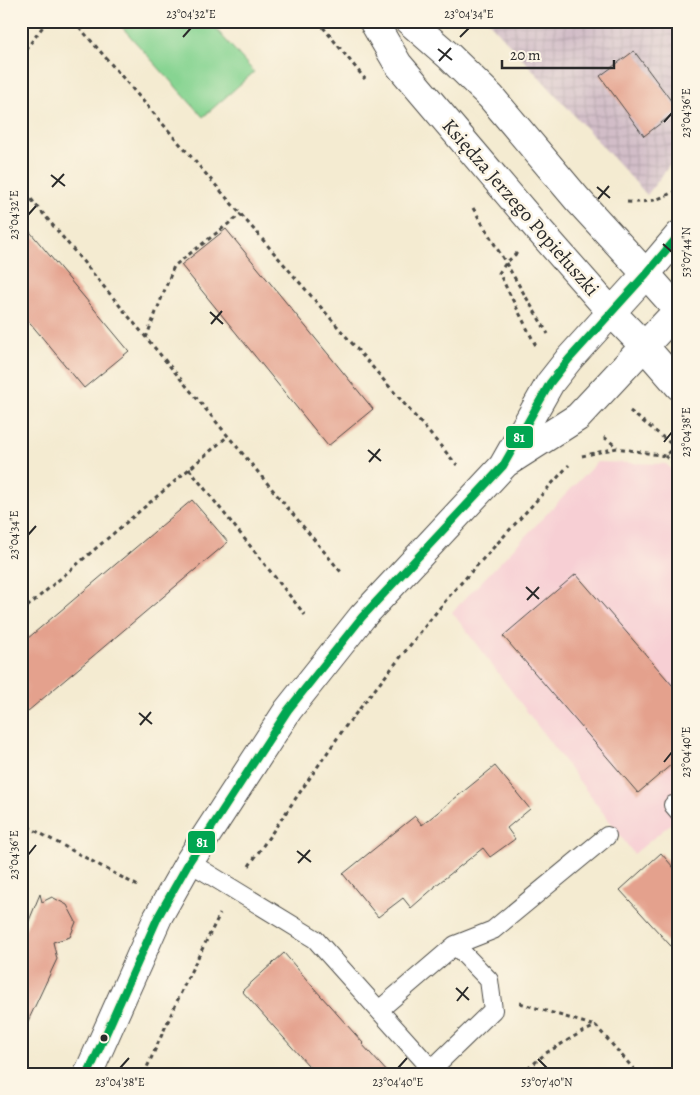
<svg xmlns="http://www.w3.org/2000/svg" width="700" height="1095" viewBox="0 0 700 1095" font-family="Alegreya,serif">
  <defs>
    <pattern id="industrial-grid" width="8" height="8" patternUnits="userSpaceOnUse" patternTransform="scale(1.25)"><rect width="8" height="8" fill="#d2bdc8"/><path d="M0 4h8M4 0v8" fill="none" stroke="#b4a3ac"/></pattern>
  </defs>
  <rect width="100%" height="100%" fill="#fcf5e5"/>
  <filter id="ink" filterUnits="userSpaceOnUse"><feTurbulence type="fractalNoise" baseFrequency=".02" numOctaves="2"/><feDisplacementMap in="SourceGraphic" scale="10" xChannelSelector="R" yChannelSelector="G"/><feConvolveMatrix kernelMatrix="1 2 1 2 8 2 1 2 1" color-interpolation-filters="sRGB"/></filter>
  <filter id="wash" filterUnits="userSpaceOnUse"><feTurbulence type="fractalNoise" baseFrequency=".0096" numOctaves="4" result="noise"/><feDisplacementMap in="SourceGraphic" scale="20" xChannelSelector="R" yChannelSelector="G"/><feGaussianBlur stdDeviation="1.12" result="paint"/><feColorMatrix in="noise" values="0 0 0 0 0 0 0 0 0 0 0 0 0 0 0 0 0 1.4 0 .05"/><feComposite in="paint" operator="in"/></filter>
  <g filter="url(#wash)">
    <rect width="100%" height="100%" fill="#f4ebd1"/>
    <path fill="#f7cfd4" d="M597 462 666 464 679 476V817L634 854 452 612Z"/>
    <path fill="url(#industrial-grid)" d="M488 21H679V153L647 195Z"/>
    <path fill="#87d492" stroke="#59805e" d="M127 21H209L254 72 203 117 121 26Z"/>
    <g id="blocks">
      <path fill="#e4a18d" d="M634 51 678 110 644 136 600 76Z
        M21 221 129 351 84 388 21 312Z
        M226 229 373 409 328 446 181 265Z
        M192 500 228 542 21 717V644Z
        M576 574 679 693V758L638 793 503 636Z
        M495 766 530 809 507 828 515 839 490 857 483 848 435 886V887L411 908 403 898 378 917 343 874 415 816 422 825Z
        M661 853 679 874V955L620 890Z
        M40 894 42 902 52 897 67 905 76 922 70 937 53 942 57 959 21 1036V940Z
        M284 953 313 987 363 1043 362 1044 389 1074H316L242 991Z"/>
    </g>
  </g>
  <g filter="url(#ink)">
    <use href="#blocks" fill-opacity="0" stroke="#494844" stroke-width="1"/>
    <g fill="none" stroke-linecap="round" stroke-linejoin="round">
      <defs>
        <path id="lane" d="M673 805 679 812
          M189 862 315 939 436 1074
          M379 1010 455 945 493 930 607 836
          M432 1069 493 1010 489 980 455 945"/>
        <path id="secondary" d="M373 21 398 64 540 231 612 313 644 346 679 386
          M409 21 449 56 491 97 577 199 646 274 679 311
          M506 463 578 417 679 309
          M88 1074 158 917 189 862 288 710 362 617 503 466 550 383 569 359 646 274 679 235"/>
      </defs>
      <use href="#lane" stroke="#494844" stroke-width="20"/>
      <use href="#secondary" stroke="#494844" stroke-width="30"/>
      <path stroke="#494844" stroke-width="3" stroke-dasharray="4 4" stroke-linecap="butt" d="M74 21 457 465
        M318 21 365 79
        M21 56 47 21
        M21 187 341 572
        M627 202C648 203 661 200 679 188
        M473 208 548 334
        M517 253 506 263 499 273 536 346
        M146 338 174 266 241 214
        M630 411 679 450
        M604 437 617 447
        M582 456 617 448 665 456 679 442
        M665 456 679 467
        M189 469 305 615
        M21 612 228 436
        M21 823 138 886
        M249 866 345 727 450 595 569 465
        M520 1003 595 1026
        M144 1074 189 975 220 914
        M522 1074 546 1053 580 1033 596 1026 638 1074"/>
      <use href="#lane" stroke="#fff" stroke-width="18"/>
      <use href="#secondary" stroke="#fff" stroke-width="28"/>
      <defs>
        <path id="bus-1" d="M88 1074 158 917 189 862 288 710 362 617 503 466 550 383 569 359 646 274 679 235"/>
      </defs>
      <use href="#bus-1" stroke="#fcf5e5" stroke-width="11"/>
      <use href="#bus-1" stroke="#00a651" stroke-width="8"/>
    </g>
  </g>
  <path fill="none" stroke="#2b2b2b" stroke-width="2" d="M183 37 191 28M460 37 469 28M438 49 452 60M439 61 451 48M664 122 672 113M51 175 65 186M52 187 64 174M597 187 610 198M598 199 609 186M28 215 36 206M663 244 672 252M210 312 223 324M211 324 222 311M664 442 672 432M368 450 381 461M369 462 380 449M28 535 36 526M526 587 539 599M527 600 539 587M139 713 152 724M140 725 151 712M664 762 672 752M297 851 311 862M28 855 36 845M298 863 310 850M456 988 469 1000M457 1001 468 987M538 1059 547 1068M120 1068 129 1058M398 1068 407 1058"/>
  <circle fill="#2b2b2b" stroke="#fcf5e5" stroke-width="2" cx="104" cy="1038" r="4.5"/>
  <g text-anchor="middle" stroke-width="5" stroke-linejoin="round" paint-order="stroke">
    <g font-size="20" fill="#2b2b2b" stroke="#fcf5e5">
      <text transform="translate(521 207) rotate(49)" y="7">Księdza Jerzego Popiełuszki</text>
    </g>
  </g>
  <g stroke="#fcf5e5" stroke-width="2">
    <rect x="505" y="425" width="29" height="24" rx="5" fill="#00a651"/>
    <rect x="187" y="830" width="29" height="24" rx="5" fill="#00a651"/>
  </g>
  <g font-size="14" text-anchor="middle" font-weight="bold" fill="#fff">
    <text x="519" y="442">81</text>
    <text x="202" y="847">81</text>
  </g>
  <rect width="700" height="1095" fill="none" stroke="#fcf5e5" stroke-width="55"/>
  <path d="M502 60v8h112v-8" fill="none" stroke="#2b2b2b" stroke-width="2.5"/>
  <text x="510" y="60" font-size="15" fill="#2b2b2b" stroke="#fcf5e5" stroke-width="4" paint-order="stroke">20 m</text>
  <rect x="28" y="28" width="644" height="1040" fill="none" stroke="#2b2b2b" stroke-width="2"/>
  <g font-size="12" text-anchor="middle" fill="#2b2b2b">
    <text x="191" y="18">23°04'32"E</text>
    <text x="469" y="18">23°04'34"E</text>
    <text transform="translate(686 113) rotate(-90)" y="4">23°04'36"E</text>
    <text transform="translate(14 215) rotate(-90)" y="4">23°04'32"E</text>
    <text transform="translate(686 252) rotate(-90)" y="4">53°07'44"N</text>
    <text transform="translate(686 432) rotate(-90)" y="4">23°04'38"E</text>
    <text transform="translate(14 535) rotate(-90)" y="4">23°04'34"E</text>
    <text transform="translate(686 752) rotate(-90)" y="4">23°04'40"E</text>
    <text transform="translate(14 855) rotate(-90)" y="4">23°04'36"E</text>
    <text x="120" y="1086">23°04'38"E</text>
    <text x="398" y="1086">23°04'40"E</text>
    <text x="547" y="1086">53°07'40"N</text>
  </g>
</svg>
